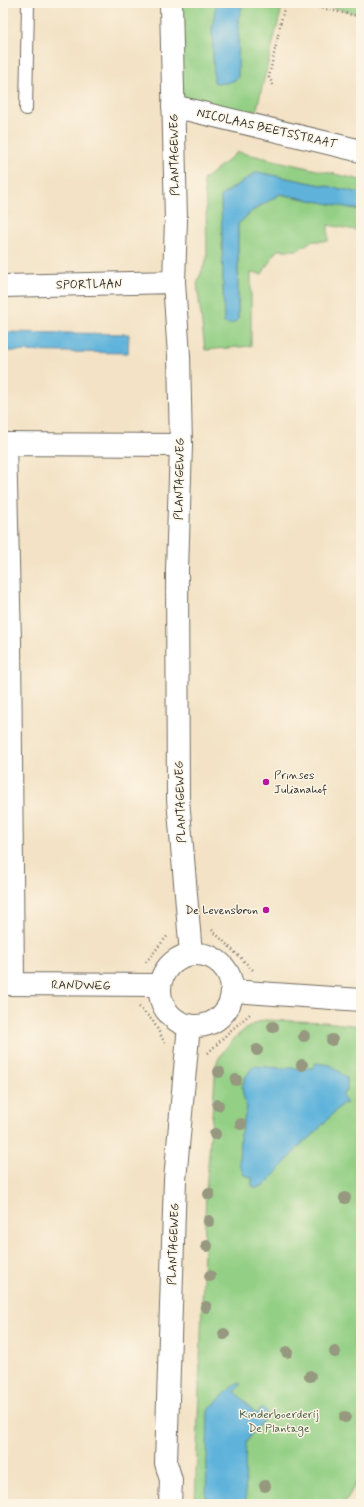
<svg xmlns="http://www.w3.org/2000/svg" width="364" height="1507" viewBox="0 0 364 1507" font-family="Mynerve,sans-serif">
  <rect width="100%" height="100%" fill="#fcf5e5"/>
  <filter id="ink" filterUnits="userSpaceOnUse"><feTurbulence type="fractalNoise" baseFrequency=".025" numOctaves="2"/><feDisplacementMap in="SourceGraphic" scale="8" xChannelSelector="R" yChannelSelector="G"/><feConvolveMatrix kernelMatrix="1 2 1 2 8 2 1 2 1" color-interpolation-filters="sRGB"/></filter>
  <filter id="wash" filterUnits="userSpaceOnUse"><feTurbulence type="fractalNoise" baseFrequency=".012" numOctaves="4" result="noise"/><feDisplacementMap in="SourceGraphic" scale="16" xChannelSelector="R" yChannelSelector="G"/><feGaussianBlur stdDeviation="0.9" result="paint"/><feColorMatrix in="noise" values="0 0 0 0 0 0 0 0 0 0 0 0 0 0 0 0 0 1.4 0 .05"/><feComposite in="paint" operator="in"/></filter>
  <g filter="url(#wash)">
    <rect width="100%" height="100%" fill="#f3e2c5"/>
    <path fill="#93cf84" stroke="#5f7d58" d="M178 3H283L256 112 252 110 250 119 180 100Z
      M312 3H361V14Z
      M238 152 361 180V193L257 172 221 196 224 323 238 320V224L252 211 280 194 361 210V231L328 225V241H311L298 250H277L262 274 251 273V346L205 350 197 283 207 258 206 203 203 180Z
      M265 1020 324 1022 361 1026V1475L344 1504H195L206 1191 216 1065C222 1047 247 1023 265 1020Z"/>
    <path fill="#5fb3db" stroke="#456f83" d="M216 3H243L239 17 238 78C230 83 222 85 214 82L212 29Z
      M257 172 361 193V210L280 194 252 211 238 224V320L231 324 224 323 221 196Z
      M3 332 129 334 128 353 3 351Z
      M315 1063 331 1065 347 1078V1091L343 1093V1098L347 1103 346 1104 343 1103 308 1140 306 1139 266 1184 257 1188 252 1186V1178L244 1175 239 1164 240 1135 247 1108 243 1095 242 1087 245 1078 253 1066 282 1068H313Z
      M238 1383 241 1384 235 1391 256 1414 262 1408 267 1413C265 1423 251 1431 247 1441 244 1450 246 1492 246 1504H206L208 1410 235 1384Z"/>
  </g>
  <g filter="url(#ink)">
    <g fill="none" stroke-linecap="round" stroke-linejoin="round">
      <defs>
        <path id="service" d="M26 109 28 3"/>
        <path id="minor" d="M173 106 361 151
          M3 444 181 445
          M5 444 10 641 13 984
          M3 984 160 985"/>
        <path id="tertiary" d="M171 3 176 220 174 282 179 356 181 445 177 570 178 799 191 954
          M3 286 174 282
          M160 990a36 36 0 1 1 72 0a36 36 0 1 1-72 0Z
          M232 991 361 1000
          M170 1504 171 1480 166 1463 175 1180 189 1025"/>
      </defs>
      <use href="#service" stroke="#716b61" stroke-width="14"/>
      <use href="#minor" stroke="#716b61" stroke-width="24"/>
      <use href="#tertiary" stroke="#716b61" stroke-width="24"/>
      <path stroke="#716b61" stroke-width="2.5" stroke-dasharray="1 3" stroke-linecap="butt" d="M299 3 361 17
        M273 85 269 77 285 3
        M212 930 253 970
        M146 962 168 935
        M139 1007 153 1021 165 1043
        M208 1053 229 1032 250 1014"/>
      <use href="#service" stroke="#fff" stroke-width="12"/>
      <use href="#minor" stroke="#fff" stroke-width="22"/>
      <use href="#tertiary" stroke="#fff" stroke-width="22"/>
    </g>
    <g fill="#96987f">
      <circle cx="273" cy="1027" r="6"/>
      <circle cx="304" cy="1036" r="6"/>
      <circle cx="332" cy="1040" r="6"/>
      <circle cx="257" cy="1050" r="6"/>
      <circle cx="302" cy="1065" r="6"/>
      <circle cx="219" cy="1072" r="6"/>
      <circle cx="236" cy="1080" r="6"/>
      <circle cx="218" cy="1105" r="6"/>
      <circle cx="241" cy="1124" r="6"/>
      <circle cx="215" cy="1134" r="6"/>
      <circle cx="209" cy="1194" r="6"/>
      <circle cx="345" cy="1198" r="6"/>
      <circle cx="209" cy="1221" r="6"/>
      <circle cx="207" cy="1246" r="6"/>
      <circle cx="210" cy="1276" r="6"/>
      <circle cx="206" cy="1307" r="6"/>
      <circle cx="224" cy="1334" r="6"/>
      <circle cx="287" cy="1352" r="6"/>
      <circle cx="335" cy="1352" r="6"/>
      <circle cx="310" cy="1376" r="6"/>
      <circle cx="345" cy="1417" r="6"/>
      <circle cx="265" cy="1486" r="6"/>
    </g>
  </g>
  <g fill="#b5179e" stroke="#fcf5e5" stroke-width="1.5">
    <circle cx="266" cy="782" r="4"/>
    <circle cx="266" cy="910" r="4"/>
  </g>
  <g text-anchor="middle" stroke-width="3" stroke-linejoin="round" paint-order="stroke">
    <g font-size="12" fill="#2b2b2b" stroke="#fcf5e5">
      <text transform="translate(267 128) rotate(13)" y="4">NICOLAAS BEETSSTRAAT</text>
      <text transform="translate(174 155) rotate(-91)" y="4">PLANTAGEWEG</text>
      <text transform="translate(89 284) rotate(-1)" y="4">SPORTLAAN</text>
      <text transform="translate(179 479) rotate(-89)" y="4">PLANTAGEWEG</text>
      <text transform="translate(180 802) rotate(-92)" y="4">PLANTAGEWEG</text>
      <text transform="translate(81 985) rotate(1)" y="4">RANDWEG</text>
      <text transform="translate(173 1244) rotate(-88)" y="4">PLANTAGEWEG</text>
    </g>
    <g font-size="12" fill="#2b2b2b" stroke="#fcf5e5" text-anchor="start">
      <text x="274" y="779">Prinses<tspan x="274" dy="14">Julianahof</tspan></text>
      <text x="258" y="914" text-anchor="end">De Levensbron</text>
    </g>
    <g font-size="12" fill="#4a5c46" stroke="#fcf5e5">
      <text x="279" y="1418">Kinderboerderij<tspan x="279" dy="14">De Plantage</tspan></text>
    </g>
  </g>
  <rect width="364" height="1507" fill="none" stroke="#fcf5e5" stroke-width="16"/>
</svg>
